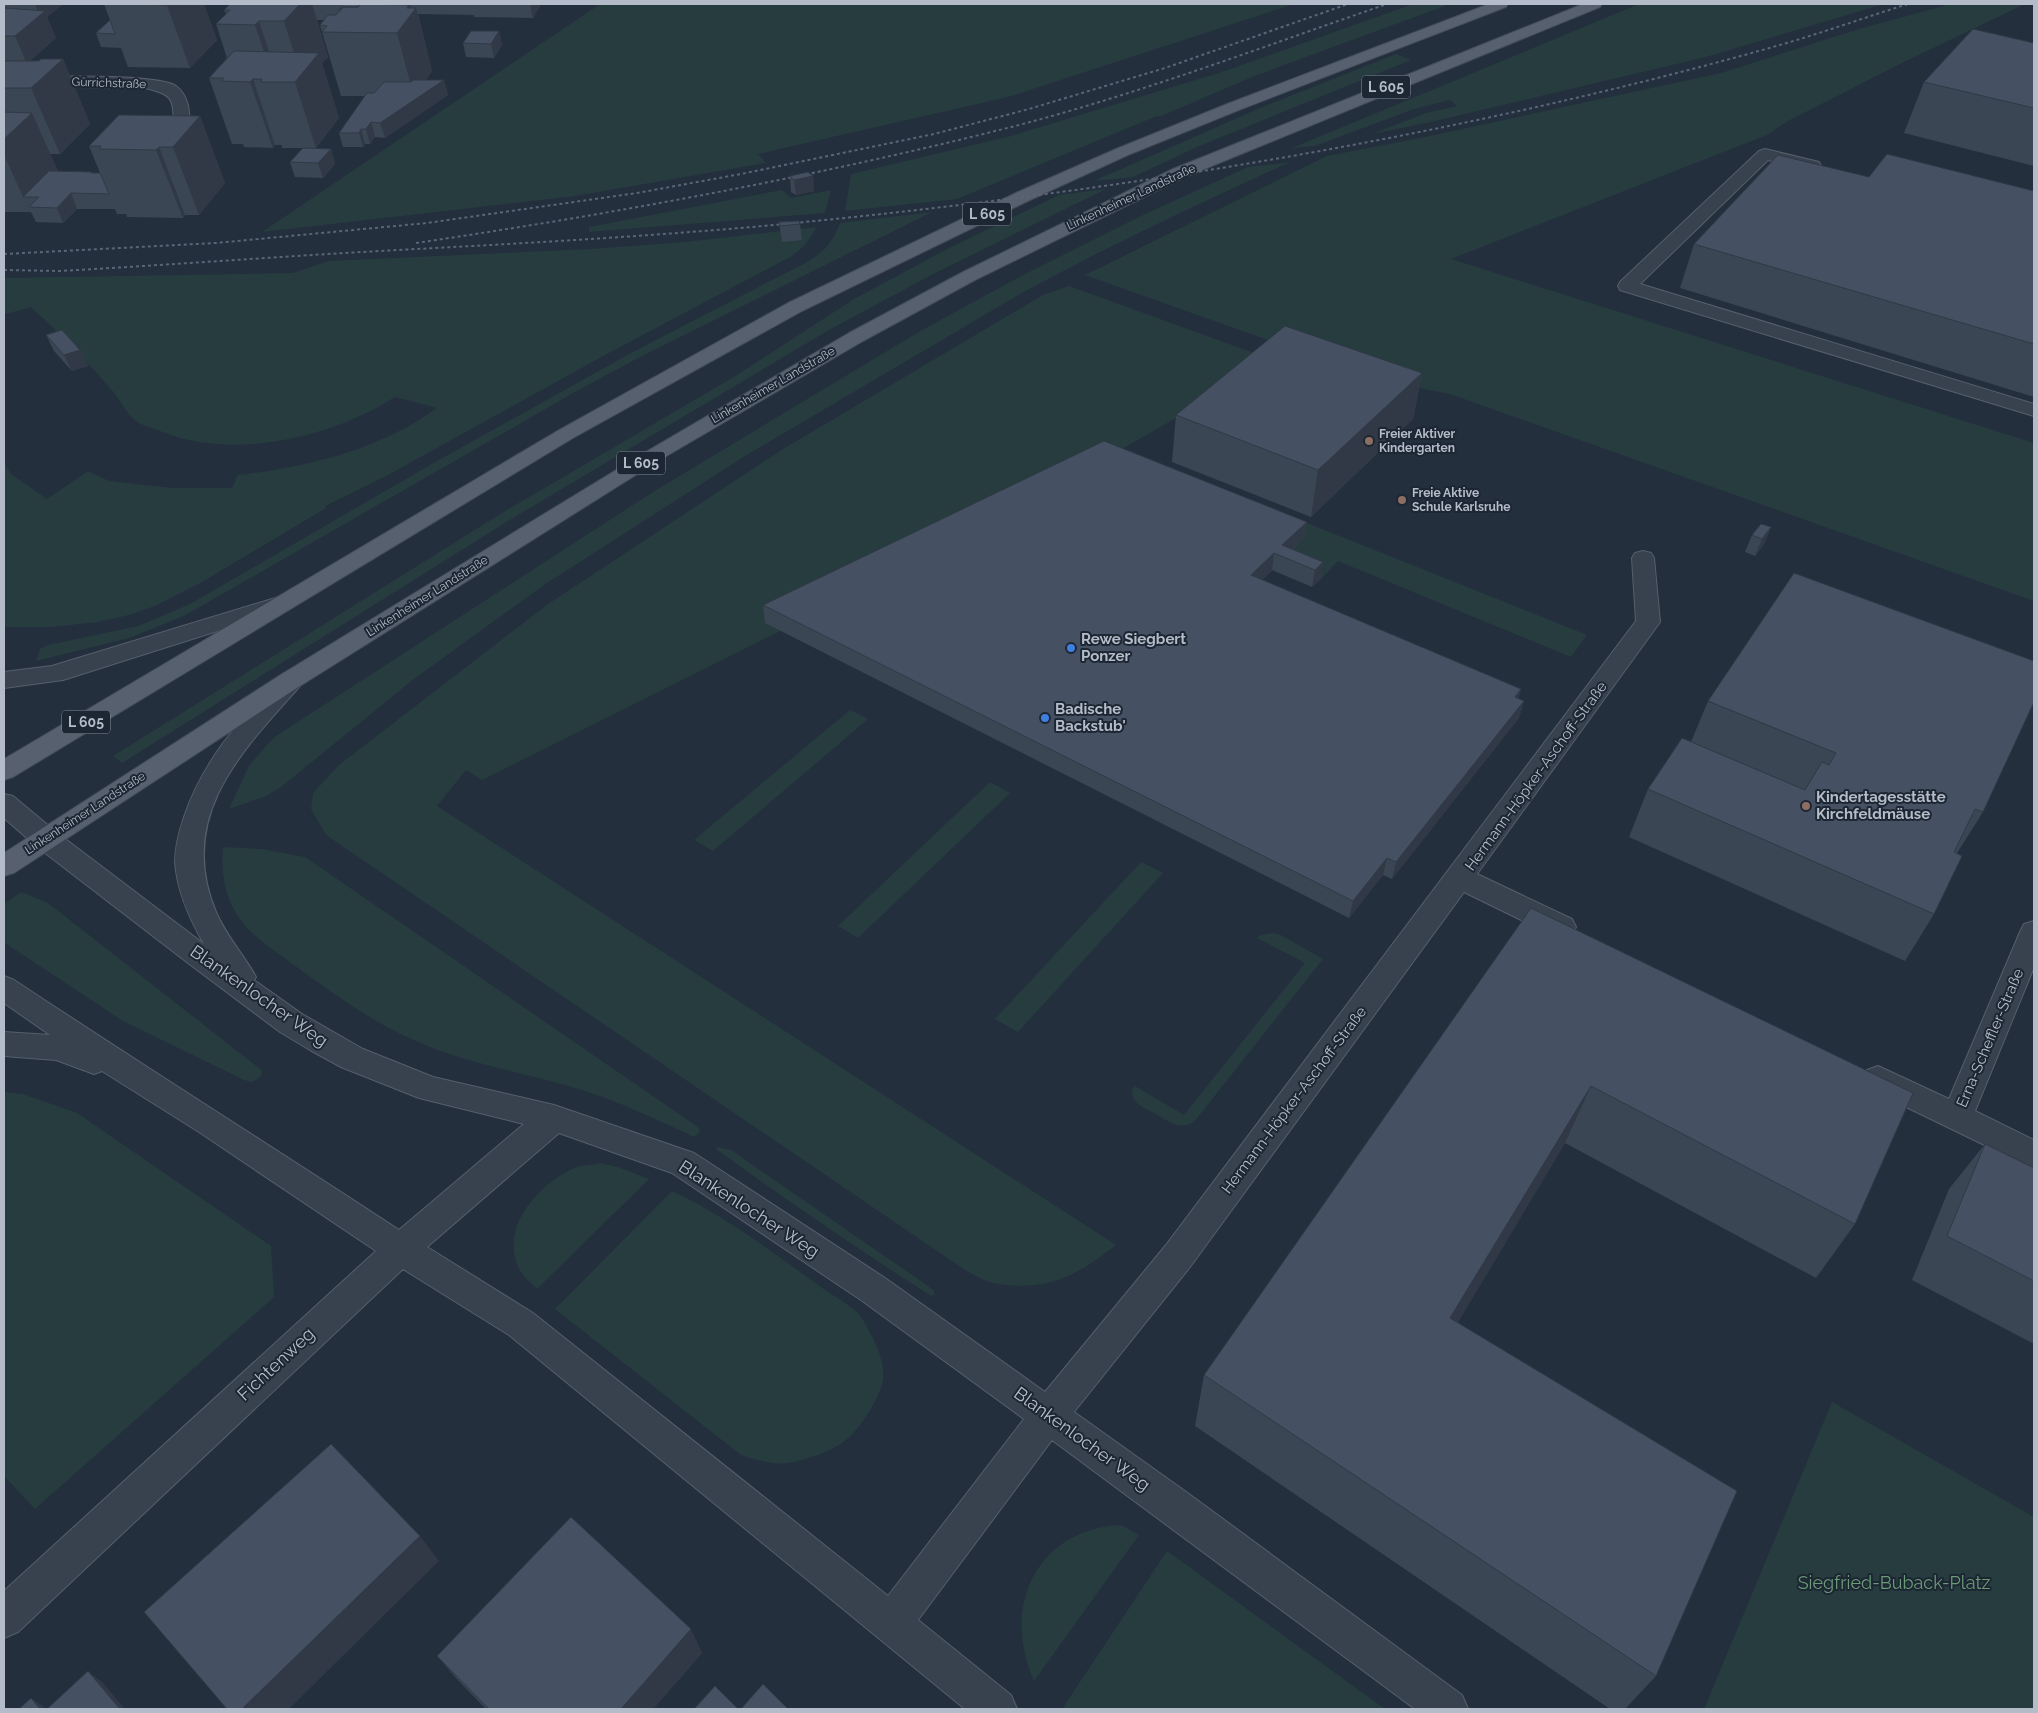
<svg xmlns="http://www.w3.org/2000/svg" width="2038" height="1713" viewBox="0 0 2038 1713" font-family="Raleway,sans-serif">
  <rect width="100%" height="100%" fill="#242f3e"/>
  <path fill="#263c3f" d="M600 4H1294L1008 97 758 154 766 163 575 196 262 232Z
    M1413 4H1450L1252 77 1159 117 1157 116 957 199 845 211 851 174 1011 136 1222 72Z
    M1639 4H1884L1706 57 1431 122 1372 134 1426 113 1457 106 1450 100 1414 109 1315 146 1292 148Z
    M1951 4H2025L1904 62 1788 121 1767 135 1451 259 2034 443V601L1450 394 1383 381 1085 275 1327 156 1425 137 1721 73 1859 29Z
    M1396 54 1411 60 1197 147 1133 177 1094 181 1260 108Z
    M1290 162C1198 204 1108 246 1020 294L745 456 544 585 414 679 281 787 266 796 229 809 249 766 273 738 653 492 922 330 1025 274 1143 215 1248 167Z
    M1106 189 935 273 829 330 508 521 122 763 113 756 497 516 737 375 854 299 951 247 1059 195Z
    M782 190 791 198 831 190 825 213 589 232V227Z
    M932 212 642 356 575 392 184 616 129 638 36 661 40 649 48 645 138 626 190 604 437 461 629 354 807 262C824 252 833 242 840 223Z
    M817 227C809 240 803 249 790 257L605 355 388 475 325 506 326 508 202 582 155 606 129 615 98 622 51 627H4V464L11 474 47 499 88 471 109 481 172 488H232L238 475C308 467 379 450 437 408L395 397C331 438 232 461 160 431 153 428 142 426 136 421 125 413 119 397 110 388 85 359 59 333 31 307L6 314 4 313V278L293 273 329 261 591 249 685 242Z
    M1069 286 1276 361 1122 449 1587 635 1571 657 1338 561 1321 579 1280 562 1303 538 782 630 482 780 466 770 437 806 1116 1245C1077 1276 1045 1293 993 1283 983 1281 973 1274 965 1270L326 835 311 809 313 793 339 765 548 604 783 449 1043 295Z
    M850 710 868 719 713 851 694 840Z
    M990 782 1010 793 858 938 838 926Z
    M223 847 261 849 305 857 698 1127 700 1132 694 1137C663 1122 632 1108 600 1096 540 1075 474 1067 416 1041 371 1022 330 991 291 963 272 949 251 936 238 916 224 895 221 872 223 847Z
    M1141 862 1163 873 1018 1032 995 1019Z
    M21 892 48 903 259 1068 262 1071 261 1076 252 1082 244 1080 123 1021 14 949 4 942V904Z
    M1273 933 1279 934 1323 959 1198 1117C1185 1134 1169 1122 1154 1113 1149 1110 1141 1107 1137 1103 1133 1100 1132 1094 1132 1089L1135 1086 1184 1115 1305 963 1257 938 1261 935Z
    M4 1092 23 1094 77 1113 271 1246 274 1297 35 1509 4 1476Z
    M717 1147 731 1150 928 1286 934 1291V1295L931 1296C858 1249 786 1200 716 1149Z
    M600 1163 618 1167 649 1179 537 1289C532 1284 525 1278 521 1272 496 1230 539 1182 577 1167 584 1165 593 1165 600 1163Z
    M672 1191C726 1216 773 1253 821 1287 832 1295 854 1307 861 1317 871 1333 886 1359 883 1380 879 1401 857 1434 839 1445 825 1453 806 1460 789 1463 773 1465 756 1460 741 1455L555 1309Z
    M1832 1402 2034 1517V1709H1704Z
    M1121 1525 1139 1535 1034 1681C1001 1608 1036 1529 1121 1525Z
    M1167 1551 1385 1709H1062Z"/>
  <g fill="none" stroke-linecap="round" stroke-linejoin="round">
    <defs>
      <path id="service" d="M1765 149 1819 162 1821 166 1819 170 1813 171 1768 160 1640 284 2034 404V416L1620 290 1618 286 1620 282 1759 151Z"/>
      <path id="minor" d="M4 76C33 77 158 73 176 86 190 97 189 112 190 128L170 151H158L156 148 174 127C173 98 174 95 145 88L4 86Z
        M1643 551 1651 553 1654 558 1660 622 1477 874 1572 919 1576 927 1572 935 1562 938 1552 935 1464 892 1190 1267 1074 1412 1189 1494 1462 1695 1468 1709H1415L1052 1440 918 1620 1011 1695 1017 1709H965L509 1335 403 1269 18 1632 4 1638V1591L376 1251 199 1132 102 1071 94 1074 56 1060 4 1056V1032L50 1035 4 1003V976L14 980C142 1065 271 1146 399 1230L524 1124 419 1098 341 1067 310 1050 280 1032 188 963 36 846 4 818V794L13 796 56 832 204 944C189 918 177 891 175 862 175 846 179 832 184 817 204 758 241 720 282 674L291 672 300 674 303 680 300 686C241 752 176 817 216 912 226 936 244 955 256 977L254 980 302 1014 363 1049 433 1077 554 1105 694 1153 885 1278 1045 1392 1166 1245 1636 621 1632 558 1635 553ZM559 1133 672 1173 861 1300 1024 1419 888 1596 533 1313 427 1247Z
        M285 595 293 597 297 602 293 607 63 680 4 688V672L52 666Z
        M2034 921V967L1975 1111 2034 1140V1169L1867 1088 1862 1079 1867 1070 1878 1066 1949 1099 2020 932 2024 924Z"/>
      <path id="primary" d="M1489 4H1508L1506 7 1239 110 1128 155 1030 200 802 311 573 438 13 777 4 780V759L559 430 788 303 1018 192 1116 149 1227 104Z
        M1583 4H1602L1600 7 1185 177 975 280 863 341 658 461 300 686 14 873 4 876V853L282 674 644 453 849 333 963 272 1173 169Z"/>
    </defs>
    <use href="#service" stroke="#565f6c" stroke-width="2"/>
    <use href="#minor" stroke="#565f6c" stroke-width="2"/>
    <use href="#primary" stroke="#414a57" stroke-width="2"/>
    <use href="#service" fill="#38414e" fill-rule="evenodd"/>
    <use href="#minor" fill="#38414e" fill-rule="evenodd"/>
    <use href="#primary" fill="#56606e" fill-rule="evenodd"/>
    <path stroke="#5a6575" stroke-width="2" stroke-dasharray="3 3" stroke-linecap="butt" d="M416 243C619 213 820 176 1019 125 1144 92 1265 46 1387 4
      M4 254 216 243 427 223 637 193 741 174 934 134 1029 109 1165 68 1348 4
      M4 270 60 271C167 265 273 257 379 251 511 244 643 237 774 225 1110 193 1448 139 1773 47 1819 34 1863 18 1908 4"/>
  </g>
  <path fill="#3b4654" d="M4 4H63L47 17 56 38 30 61 63 59 90 124 60 154H50L58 171 92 172V173H100L89 146 200 116 225 183 199 215H185L183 218 127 217 126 214H117L115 209H77L63 223 36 222 31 212H4Z
    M104 4H204L217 40 190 68 128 67 121 48 101 47 96 33 110 20Z
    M230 4H541L533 18 474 17V15L418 14 432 71 426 80H444L448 95 385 138 375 137 370 144H365L363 147H343L339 133 365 96H341L320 25 324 20H317L328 57 322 63 339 118 316 148 331 149 335 164 323 178 295 177 290 162 303 148H282V145H275L273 148 244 147 243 144H232L209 78 227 58 216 24 226 14 224 10Z
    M499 31 502 45 494 58 466 57 463 43Z
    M2034 43V166L1904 133 1924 82Z
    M790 176H813L814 191 796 195 791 192Z
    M1869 177 2034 191V397L1680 288 1694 244Z
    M779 222 800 224 802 240 782 242Z
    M46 335 80 350 88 366 72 371 54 351Z
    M1422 373 1413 419 1311 517 1172 462 1176 415Z
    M1307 522 1304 538 1293 549 1323 562 1321 579 1312 587 1272 570 1262 580 1521 689 1518 699 1524 701 1519 718 1392 879 1383 875 1349 918 765 623 763 605Z
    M1771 527 1764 544 1755 556 1745 552 1752 535Z
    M1708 701 1983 812 1957 853 1934 914 1905 961 1629 837 1648 789 1691 742Z
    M1531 908 1855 1224 1816 1278 1565 1143 1458 1322 1656 1676 1625 1709H1610L1195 1426 1204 1375Z
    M1985 1144 2034 1168V1344L1912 1280 1949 1189Z
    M702 1653 653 1709H486L456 1678 437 1656Z"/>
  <path fill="#303945" d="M35 4H63L47 17 56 38 27 64 15 36 40 15Z
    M168 4H204L217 40 190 68 167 5Z
    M300 4H312L328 57 322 63 339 118 316 148 295 82 301 75 284 21Z
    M406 4H410L412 13 416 8 432 71 414 97 397 33 407 7Z
    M530 4H541L533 18Z
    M259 21 279 82H274L255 25Z
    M499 31 502 45 494 58 491 44Z
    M63 59 90 124 60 154 31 88Z
    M253 79 275 145 273 148 250 82Z
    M444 80 448 95 385 138 380 123Z
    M32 113 62 180 39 197H23L30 212 4 155V139Z
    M200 116 225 183 199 215 173 147Z
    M371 122 375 137 370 144 366 129Z
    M361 129 365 144 363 147 359 133Z
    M159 147 185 215 183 218 156 150Z
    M331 149 335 164 323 178 318 163Z
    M813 176 814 191 796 195 794 180Z
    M71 193 77 209 63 223 57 208Z
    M80 350 88 366 72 371 64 355Z
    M1422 373 1413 419 1311 517 1318 470Z
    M1307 522 1304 538 1285 557 1282 545Z
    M1771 527 1764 544 1755 556 1762 539Z
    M1274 553 1272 570 1249 592 1251 575Z
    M1323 562 1321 579 1312 587 1315 570Z
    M1521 689 1516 707 1515 697Z
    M1524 701 1519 718 1392 879 1396 862Z
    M1387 858 1383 875 1349 918 1353 901Z
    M1591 1086 1565 1143 1429 1370 1450 1318Z
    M420 1536 439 1561 289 1709H242Z
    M691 1629 702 1653 653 1709H621Z
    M88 1671 103 1683 125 1709H120Z
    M31 1698 47 1709H40Z"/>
  <path fill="#455162" stroke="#303945" d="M104 4H168L167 5Z
    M230 4H300L284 21H259L255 25 216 24 230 10H224Z
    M344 4H387H360L358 7H343L341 10H339Z
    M360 4 409 5 407 8H416L397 33 322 32 327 26 320 25 328 15H336L343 7H358Z
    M5 8 45 11 15 36H4V10Z
    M110 20 115 34 96 33Z
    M1973 29 2034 43V108L1924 82Z
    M471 31H499L491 44 463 43Z
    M234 51 319 53 295 82H261L262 79H253L250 82 221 81 224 78H209Z
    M41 59H63L31 88H4V61H39Z
    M413 80H444L380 123 371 122 366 129H361L359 133H339L367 93H374L384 82H411Z
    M4 112 32 113 4 139Z
    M119 115 200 116 173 147H159L156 150 99 149 101 146H89Z
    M303 148 331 149 318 163 290 162Z
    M1887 154 2034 191V344L1694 244 1778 155 1869 177Z
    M49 171 92 172 91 173H100L109 194 71 193 57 208 29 207 39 197H23Z
    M808 172 813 176 794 180 790 176Z
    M799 221 800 224 780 226 779 222Z
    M1285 326 1422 373 1318 470 1176 415Z
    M62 330 80 350 64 355 46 335Z
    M1104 441 1307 522 1282 545 1323 562 1315 570 1274 553 1251 575 1521 689 1515 697 1524 701 1396 862 1387 858 1353 901 763 605Z
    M1761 524 1771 527 1762 539 1752 535Z
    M1794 573 2034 661V702L1983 812 1975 809 1954 852 1962 856 1934 914 1648 789 1682 738 1805 790 1822 762 1829 765 1836 753 1708 701Z
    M1531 908 1913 1093 1855 1224 1591 1086 1450 1318 1737 1491 1656 1676 1204 1375Z
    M1985 1144 2034 1168V1281L1947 1236Z
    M331 1444 420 1536 242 1709H227L144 1612Z
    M571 1517 691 1629 621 1709H489L437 1656Z
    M88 1671 120 1709H47Z
    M763 1684 788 1709H741Z
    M715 1686 738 1709H694Z
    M31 1698 40 1709H19Z"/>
  <g fill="#8d6e63" stroke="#1d2633" stroke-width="2">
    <circle cx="1369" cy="441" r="5"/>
    <circle cx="1402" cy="500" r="5"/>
    <circle cx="1806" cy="806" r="5"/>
  </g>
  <g fill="#3f7fe0" stroke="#1d2633" stroke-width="2">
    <circle cx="1071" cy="648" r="5"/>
    <circle cx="1045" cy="718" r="5"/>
  </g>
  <g text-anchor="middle" stroke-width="4" stroke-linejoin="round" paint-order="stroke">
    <g font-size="12" fill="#b4bcc9" stroke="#1d2633">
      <text transform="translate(109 83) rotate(2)" y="4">Gürrichstraße</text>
      <text transform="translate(1131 197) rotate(-25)" y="4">Linkenheimer Landstraße</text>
      <text transform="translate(773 385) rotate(-30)" y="4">Linkenheimer Landstraße</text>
      <text transform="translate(427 596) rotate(-32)" y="4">Linkenheimer Landstraße</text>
      <text transform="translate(85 813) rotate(-33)" y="4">Linkenheimer Landstraße</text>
    </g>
    <g font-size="12" font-weight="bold" fill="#b4bcc9" stroke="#1d2633" text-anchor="start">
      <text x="1379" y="438">Freier Aktiver<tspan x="1379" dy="14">Kindergarten</tspan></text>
      <text x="1412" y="497">Freie Aktive<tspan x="1412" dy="14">Schule Karlsruhe</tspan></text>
    </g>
    <g fill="#1d2633" stroke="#878f9c" stroke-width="1">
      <rect x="1362" y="75.5" width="48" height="23" rx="4"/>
      <rect x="963" y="202.5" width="48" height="23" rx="4"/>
      <rect x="617" y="451.5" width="48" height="23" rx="4"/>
      <rect x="62" y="710.5" width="48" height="23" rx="4"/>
    </g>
    <g font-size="14" font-weight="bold" fill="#b4bcc9">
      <text x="1386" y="92">L 605</text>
      <text x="987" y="219">L 605</text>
      <text x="641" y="468">L 605</text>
      <text x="86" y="727">L 605</text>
    </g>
    <g font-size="15" font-weight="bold" fill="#b4bcc9" stroke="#1d2633" text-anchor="start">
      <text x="1081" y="644">Rewe Siegbert<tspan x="1081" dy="17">Ponzer</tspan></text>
      <text x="1055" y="714">Badische<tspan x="1055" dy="17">Backstub'</tspan></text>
      <text x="1816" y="802">Kindertagesstätte<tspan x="1816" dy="17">Kirchfeldmäuse</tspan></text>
    </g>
    <g font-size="15" fill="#b4bcc9" stroke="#1d2633">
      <text transform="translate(1536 776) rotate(-54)" y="5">Hermann-Höpker-Aschoff-Straße</text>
      <text transform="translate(1990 1038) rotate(-67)" y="5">Erna-Scheffler-Straße</text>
      <text transform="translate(1294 1100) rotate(-53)" y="5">Hermann-Höpker-Aschoff-Straße</text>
    </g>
    <g font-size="18" fill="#b4bcc9" stroke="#1d2633">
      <text transform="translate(259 996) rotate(35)" y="6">Blankenlocher Weg</text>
      <text transform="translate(749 1209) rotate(33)" y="6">Blankenlocher Weg</text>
      <text transform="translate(276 1364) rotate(-43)" y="6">Fichtenweg</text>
      <text transform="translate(1082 1439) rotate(36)" y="6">Blankenlocher Weg</text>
    </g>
    <g font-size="18" fill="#6b9a76" stroke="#1d2633">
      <text x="1894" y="1589">Siegfried-Buback-Platz</text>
    </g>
  </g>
  <rect width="2038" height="1713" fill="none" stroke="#b4bcc9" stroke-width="10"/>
</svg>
